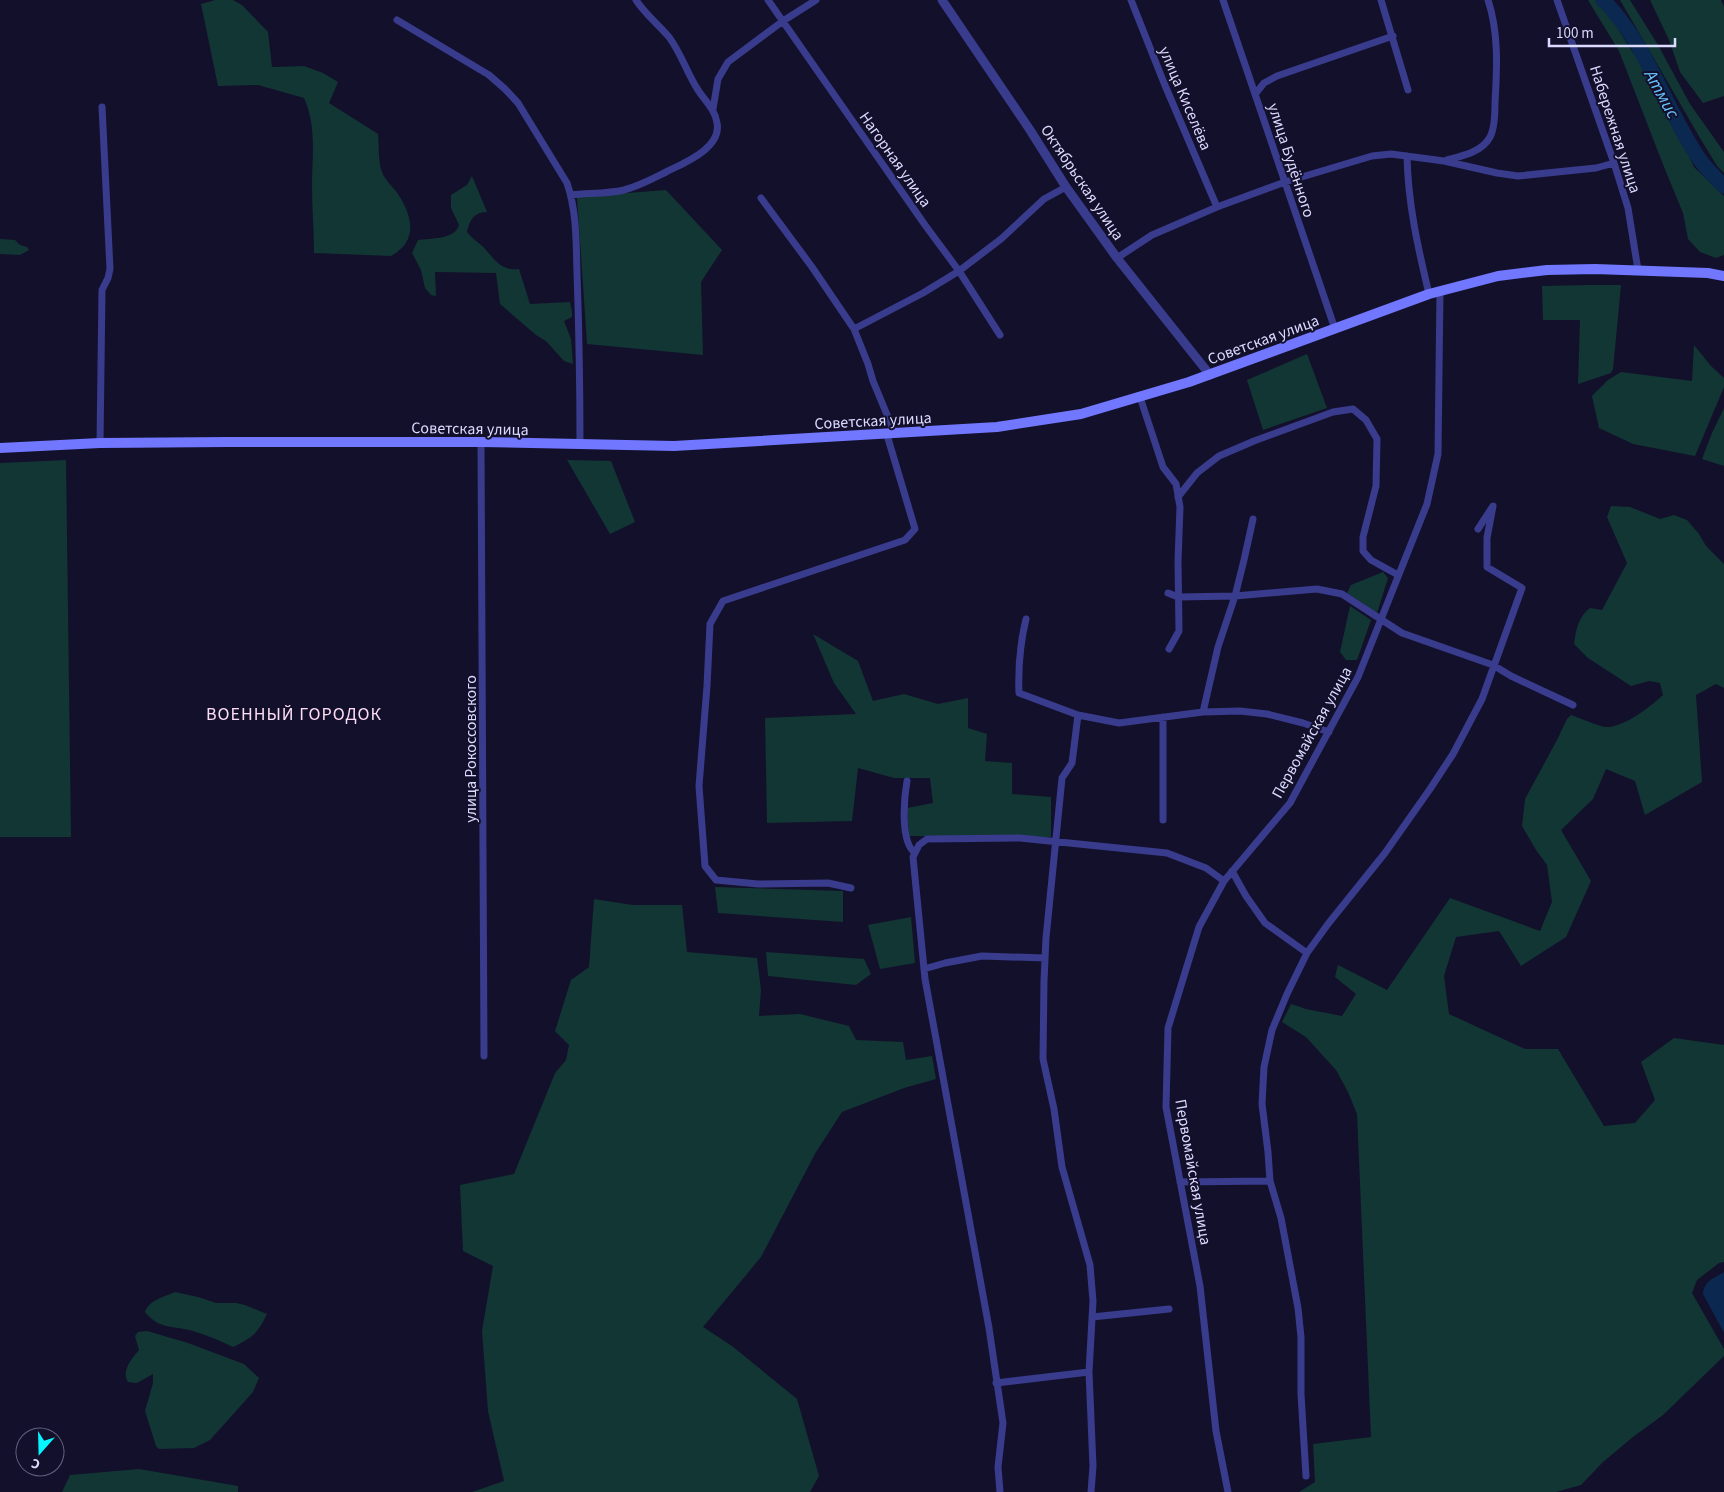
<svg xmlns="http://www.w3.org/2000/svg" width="1724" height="1492" viewBox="0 0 1724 1492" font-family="'Source Sans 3',sans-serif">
  <rect width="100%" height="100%" fill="#13102c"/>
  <path fill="#123633" d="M215 0H233L242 5 268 32 272 67 304 66 323 73 338 82 329 103 378 134C379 144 378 163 382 172 385 180 393 187 398 194 413 217 418 241 391 256L314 253C314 231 312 208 312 186 312 156 317 127 304 98L258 85 218 86 201 4Z
    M1588 0H1597L1606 9 1629 47 1645 69 1661 95 1694 167 1724 196V255L1716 258 1700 252 1688 239 1683 213 1664 167 1619 51Z
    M1620 0H1630L1658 45 1690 104 1724 152V173L1717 166 1700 138Z
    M1650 0H1721L1724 7V96L1703 103 1680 72 1669 40Z
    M472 176 487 212C475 211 469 221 467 232 472 239 480 243 485 249 495 260 501 271 519 269L530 304 570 302 572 312V317L564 321 571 339 573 364 564 361 546 341 536 335 500 304 496 273 435 272 436 296 431 295 425 288 421 270 412 253 418 240C430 238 455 240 459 225L451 208V195L467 185Z
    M666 190 722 250 701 282 703 355 587 344 577 197Z
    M0 239 15 240 20 245 27 247 29 250 20 255 0 254Z
    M1590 285H1621L1613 369 1611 373 1578 384 1580 320H1543L1542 286Z
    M1694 345 1711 366 1724 378V387L1695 456 1633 444 1599 428 1592 396 1608 380 1621 372 1692 381Z
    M1307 354 1327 408 1263 430 1247 380Z
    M1724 408V466L1702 459 1712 433Z
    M66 460 71 837H0V463Z
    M567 460 611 461 635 522 610 534Z
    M1611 506 1630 507 1660 519 1674 515 1687 520 1699 534 1706 546 1724 564V688L1716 684 1696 695 1702 782 1645 815 1635 781 1606 769 1593 799 1561 830 1591 881 1566 937 1521 966 1499 931 1456 937 1444 976 1449 1014 1525 1049H1558L1604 1126 1635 1123 1655 1100 1641 1062 1674 1038 1724 1045V1262L1719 1263 1697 1280 1692 1293 1724 1349V1356L1663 1415 1633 1437 1603 1462 1581 1485 1556 1492H1299L1315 1482 1313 1444 1371 1437 1357 1114 1348 1092 1336 1070 1306 1037 1282 1022 1291 1004 1306 1009 1342 1016 1356 994 1335 977 1338 965 1387 990 1450 898 1540 931 1552 902 1547 865 1536 850 1522 826 1525 799 1557 740 1567 719 1571 715C1580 718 1601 728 1609 727 1627 725 1650 707 1663 695L1660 683 1649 681 1631 686 1588 658 1574 644C1576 630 1578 617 1590 608L1602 610 1627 563 1607 517Z
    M1383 572 1388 578 1377 613 1347 593 1351 585Z
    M1350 606 1371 620 1357 660H1346L1340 652Z
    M813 634 858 661 873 701 904 694 938 704 968 698V728L987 734 985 761 1012 763V794L1051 797V837L909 836 907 808 933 803 930 778H894L858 768 852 821 767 823 765 718 856 714 834 683Z
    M715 887 843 891V922L718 913Z
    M594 899 633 905H682L687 952 757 958 761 990 759 1016 800 1014 849 1026 856 1040 903 1042 906 1060 932 1056 936 1079 904 1088 842 1112 816 1152 761 1257 703 1327 732 1346 797 1399 819 1476 810 1492H472L504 1481 488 1411 482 1331 493 1266 463 1251 460 1185 514 1174 555 1073 566 1060 569 1045 555 1031 571 980 589 967Z
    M911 917 915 963 880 969 868 925Z
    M766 952 864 959 871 974 856 985 768 976Z
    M175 1292 198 1297 216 1303H236L245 1305 267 1314C258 1333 252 1338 233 1347 221 1341 209 1336 196 1332 176 1325 160 1331 145 1312 149 1300 164 1297 175 1292Z
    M147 1331 188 1343 244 1364 259 1378 253 1392 210 1440 194 1448 159 1449 156 1446 145 1411 153 1383V1374L137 1383 128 1382C121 1371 132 1358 139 1350L135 1336 138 1332Z
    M139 1469 238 1486V1492H62L70 1475Z"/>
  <path fill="#0a2850" d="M1724 1272V1333L1703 1294C1704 1281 1714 1278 1724 1272Z"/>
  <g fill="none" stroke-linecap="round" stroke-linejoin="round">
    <path stroke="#0a2850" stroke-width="15" d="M1603 0C1645 41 1664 105 1696 154 1703 166 1714 176 1724 186"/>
    <path stroke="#393b8d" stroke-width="7" d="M768 0 925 225 959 271 1000 335
      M1131 0 1164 83 1217 207
      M1223 0 1335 329
      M1381 0 1408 90
      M1557 0 1614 163 1628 208 1638 270
      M397 20 489 75 505 89 518 103 567 183C577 212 576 243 577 273 579 331 580 388 580 445
      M1256 93 1264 83 1277 76 1393 36
      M713 109 718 79 728 62 783 21 816 0
      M1407 156C1408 204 1418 248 1429 294
      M1447 160C1462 156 1482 152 1490 137 1495 128 1495 113 1495 103 1497 69 1499 33 1488 0
      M571 195C588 193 607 194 624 190 639 186 652 179 666 172 684 163 722 148 717 123 715 109 705 101 698 90 687 73 681 53 669 37 658 24 645 14 636 0
      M761 198 812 267 854 329 868 364 873 381 895 434
      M1117 258 1152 235 1217 207 1285 182 1372 156 1391 154 1444 161 1497 173 1518 176 1596 168 1614 163
      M854 329 923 293 959 271 1001 239 1044 199 1066 187
      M1140 397 1163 467 1176 484 1180 507 1178 561 1179 631 1169 649
      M481 442 484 1056
      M100 443 102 290 108 278 110 269 102 107
      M1178 497 1197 473 1219 456 1254 441 1333 412 1353 409 1366 420 1377 439 1376 486 1363 537V551L1371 560 1398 575
      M1168 593 1178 597 1235 596 1317 589 1342 594 1402 633 1493 665 1511 676 1573 705
      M1026 619C1020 644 1018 668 1019 693L1078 715 1119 723 1203 712 1240 711 1267 714 1303 723 1329 732
      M1203 712 1218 647 1235 596 1244 560 1253 519
      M1078 715 1072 763 1062 778 1046 938 1044 981 1043 1059 1054 1109 1062 1167 1090 1265 1093 1301 1089 1372 1093 1466 1091 1492
      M1163 717V820
      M907 781C904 798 900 842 915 853
      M1232 871 1246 896 1265 923 1307 953
      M851 888 828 883 758 884 716 880 705 866 699 786 707 686 710 624 723 601 905 540 915 529 887 435
      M924 969 945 963 982 956 1045 958
      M1180 1182 1270 1181
      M1092 1317 1169 1309
      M996 1383 1089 1372
      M1306 1476 1301 1394V1337L1298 1308 1281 1218 1270 1181 1268 1152 1262 1104 1264 1067 1272 1030 1287 994 1307 953 1328 924 1385 853 1430 789 1453 754 1482 699 1522 588 1487 567V538L1493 506 1478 529
      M1000 1492 998 1467 1003 1423 989 1328 925 979 913 857 919 845 927 839 1020 838 1167 853 1206 868 1224 881
      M1228 1492 1216 1431 1200 1286 1166 1107 1168 1028 1199 927 1224 881 1290 803 1358 677 1427 504 1438 454 1440 291"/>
    <path stroke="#393b8d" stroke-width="9" d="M942 0 1030 130 1066 187 1117 258 1210 375"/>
    <path stroke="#7177ff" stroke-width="10" d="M0 448 100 443 227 442H481L674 446 997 427 1081 414 1189 382 1429 294 1498 276 1547 270 1595 269 1708 273 1724 276"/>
  </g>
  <g text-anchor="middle" stroke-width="4" stroke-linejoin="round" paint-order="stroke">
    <g font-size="16" fill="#dcdaff" stroke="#13102c">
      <text transform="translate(1186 98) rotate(67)" y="6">улица Киселёва</text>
      <text transform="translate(1616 129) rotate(72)" y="6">Набережная улица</text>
      <text transform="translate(896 159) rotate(55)" y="6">Нагорная улица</text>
      <text transform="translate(1292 160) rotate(72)" y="6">улица Будённого</text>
      <text transform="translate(1083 182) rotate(56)" y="6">Октябрьская улица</text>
      <text transform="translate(1263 339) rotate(-20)" y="6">Советская улица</text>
      <text transform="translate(873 420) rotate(-3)" y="6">Советская улица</text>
      <text transform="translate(470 428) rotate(1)" y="6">Советская улица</text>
      <text transform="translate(1311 732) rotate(-61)" y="6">Первомайская улица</text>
      <text transform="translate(470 749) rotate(-90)" y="6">улица Рокоссовского</text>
      <text transform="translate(1194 1172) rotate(80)" y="6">Первомайская улица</text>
    </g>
    <g font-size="18" font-style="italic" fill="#68c3ff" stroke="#13102c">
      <text transform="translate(1662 94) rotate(61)" y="6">Атмис</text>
    </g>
    <g font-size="18" letter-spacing="1" fill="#ffdcf5" stroke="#13102c">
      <text x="294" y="720">ВОЕННЫЙ ГОРОДОК</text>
    </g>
  </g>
  <g transform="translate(40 1452) rotate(200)"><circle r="24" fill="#13102c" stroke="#636180"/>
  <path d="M0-4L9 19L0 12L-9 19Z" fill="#06f6ff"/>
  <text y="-8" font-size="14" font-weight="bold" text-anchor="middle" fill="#dcdaff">С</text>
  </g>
  <path d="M1549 38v8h126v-8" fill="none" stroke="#dcdaff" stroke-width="2.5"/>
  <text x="1556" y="38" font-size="15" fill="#dcdaff" stroke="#13102c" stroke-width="4" paint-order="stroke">100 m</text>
</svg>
